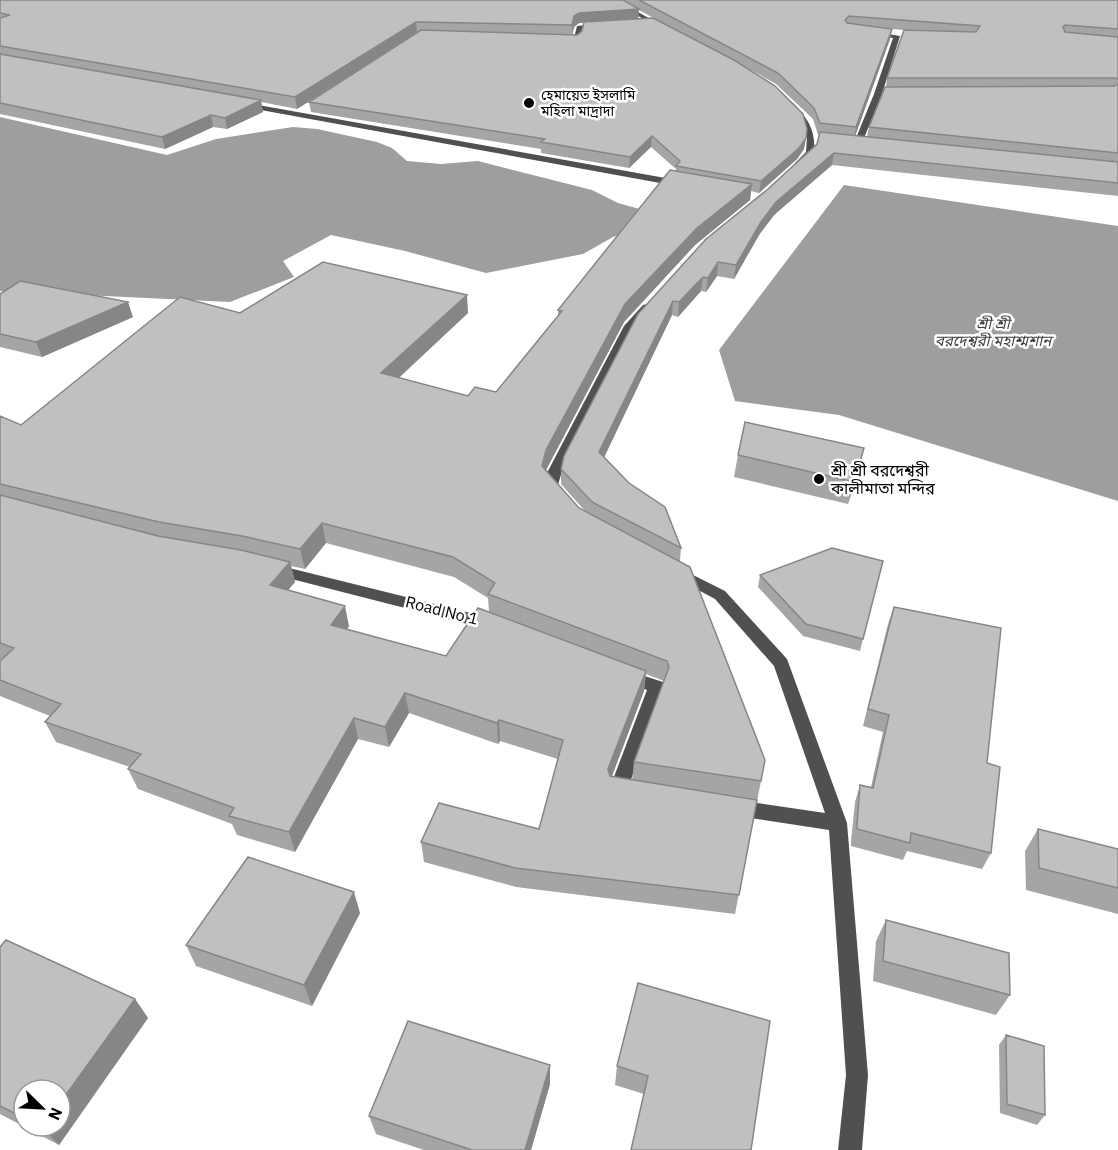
<svg xmlns="http://www.w3.org/2000/svg" width="1118" height="1150" viewBox="0 0 1118 1150" font-family="'IBM Plex Sans','Noto Sans Bengali',sans-serif">
  <rect width="100%" height="100%" fill="#fff"/>
  <path fill="#9e9e9e" d="M0 117 167 155 216 139 293 127 317 129 377 142 392 148 407 161 441 164 478 161 592 190 618 203 654 213 623 227 631 231 613 237 583 254 486 273 405 251 331 235 283 261 294 277 230 302 0 291Z
    M844 185 1118 226V501L839 415 735 401 719 350Z"/>
  <g fill="none" stroke-linecap="round" stroke-linejoin="round">
    <path fill="#505050" fill-rule="evenodd" d="M609 0H616L665 27 660 28Z
      M604 23 606 26 582 29 579 41 559 39 574 38 577 26Z
      M870 31 900 36 882 94 862 143 858 145 854 143 874 94 893 38 868 34Z
      M242 102 682 181 686 184 682 187 239 106Z
      M787 103H793C808 119 816 130 814 153L799 166 795 163 806 152 807 137 804 126 787 107Z
      M647 304 652 307 635 327 562 471 558 485 567 495 565 498H555L544 486 548 471 624 326 643 305Z
      M273 564 491 618 497 620 499 624 497 628 491 630 268 573 266 569 268 565Z
      M679 568 725 591 787 659 847 823 868 1075 862 1150H838L846 1075 829 830 737 816 730 814 728 808 730 802 737 800 825 813 774 666 715 599 674 577 672 573Z
      M626 670 663 682 665 687 629 785 633 791 631 796 624 799 611 795 609 790 647 690 620 680 618 676 620 672Z"/>
  </g>
  <path fill="#a5a5a5" fill-rule="evenodd" d="M0 0H1118V196L832 165 774 215 759 235 734 279 717 276 706 292 701 291 678 317 672 315 604 457 681 548 680 561 761 781 735 914 516 887 424 862 421 842 539 829 558 759 500 741 498 744 409 713 389 747 358 739 295 852 237 835 232 824 138 789 128 769 130 767 56 742 45 722 50 716 0 696V661L1 660 0 659V416L21 425 240 313H468L399 378 468 396 496 392 558 316V310L676 171V169L651 147 629 168 541 153V149L311 112 309 102 418 32 297 109 261 102 263 112 227 129 213 127 165 149 0 114ZM639 10 675 30 638 19ZM584 22 582 31 577 35H572L574 27 579 23ZM892 29 904 30 887 78 886 87 869 127 867 137 855 136 890 39ZM749 69 776 84 813 119 818 135H819L817 144 768 189 638 314 561 469V484L585 511 579 508 546 470 624 322 695 245 750 200 751 191 759 193 797 159 804 149 807 129ZM326 543 454 577 488 598 489 612 446 656 347 630 349 626 288 590 295 582 291 566 305 569ZM646 674 664 681 634 762 632 780 612 776 644 691Z
    M0 294 133 317 42 357 0 347Z
    M738 455 859 470 848 504 734 477Z
    M760 575 863 639 860 651 803 636 758 587Z
    M894 607 987 763 991 853 982 869 907 851 903 860 851 846V841L855 802 860 785 871 787 883 732 863 726 888 624Z
    M1038 829 1118 849V914L1026 890 1025 851Z
    M360 913 312 1006 196 966 186 945Z
    M886 920 1010 995 996 1015 873 981 876 941Z
    M0 947 135 999 148 1018 59 1145 0 1114ZM24 1090 60 1126H24Z
    M638 983 751 1150 644 1094 615 1085 617 1066Z
    M1006 1035 1045 1115 1037 1125 1000 1113 999 1045Z
    M550 1084 531 1150H424L376 1134 369 1116Z"/>
  <path fill="#868686" d="M639 9 638 19 579 23 574 27 572 36V25L574 16 579 13Z
    M416 22 417 32 297 109 295 97Z
    M892 29 890 39 854 139 856 127Z
    M261 100 263 112 227 129 225 118Z
    M211 115 213 127 165 149 162 137Z
    M652 136 651 147 629 168 630 157Z
    M806 138 804 149 797 159 759 193 761 181Z
    M834 153 832 165 774 215 759 235 734 279 736 265 761 222 776 202Z
    M752 184 750 200 695 245 624 322 546 470 542 466 546 450 625 304 697 228Z
    M718 262 717 276 706 292 708 278Z
    M703 277 701 291 678 317 679 302Z
    M467 295 468 313 383 392 381 373Z
    M673 301 672 315 599 468V452Z
    M128 302 133 317 42 357 36 342Z
    M864 448 859 470 848 504 854 482Z
    M322 523 326 543 305 569 300 549Z
    M290 562 295 582 275 606 270 585Z
    M345 606 349 626 335 646 331 625Z
    M646 671 644 691 607 789 608 769Z
    M405 693 409 713 389 747 385 727Z
    M354 718 358 739 295 852 289 832Z
    M499 720 500 741 498 744 497 723Z
    M354 892 360 913 312 1006 304 985Z
    M135 999 148 1018 59 1145 42 1128 44 1126H60V1103Z
    M550 1065V1084L531 1150H525Z"/>
  <path fill="#c0c0c0" stroke="#868686" stroke-width="1.5" d="M0 0H623L639 9 579 13 574 16 572 25 416 22 295 97 0 46V18L10 15 0 13Z
    M639 0H1118V29L1065 25 1063 27 1065 32 1118 37V79L1114 78H887L904 30 976 32 980 26 849 16 845 20 847 23 892 29 856 127 820 123 814 108 778 73Z
    M653 18 734 60 775 86 803 114 807 129 806 138 799 148 761 181 676 166 680 161 652 136 630 157 541 142 545 139 309 102 421 30 577 35 582 31 584 22Z
    M0 54 261 100 225 118 211 115 162 137 0 103Z
    M1118 84V153L869 127 885 87 1114 86Z
    M820 132 1118 162V183L834 153 776 202 761 222 736 265 718 262 708 278 703 277 679 302 673 301 599 452 629 483 665 507 681 548 592 502 561 469 564 456 638 314 706 239 768 189 817 144Z
    M670 170 752 184 697 228 625 304 546 450 542 466 579 508 690 567 765 760 761 781 634 762 669 667 667 661 488 594 495 583 453 557 322 523 300 549 242 536 159 522 0 484V416L21 425 180 297 240 313 323 262 467 295 381 373 468 396 475 387 496 392 562 311 558 310Z
    M20 281 128 302 36 342 0 334V294Z
    M745 422 864 448 854 482 738 455Z
    M0 495 158 536 241 550 290 562 270 585 345 606 331 625 446 656 478 608 646 671 608 769 610 776 757 800 739 895 515 868 421 842 439 803 539 829 563 740 499 720 497 723 405 693 385 727 354 718 289 832 229 816 234 808 128 769 141 754 45 722 61 704 0 680V661L14 648 0 643Z
    M832 548 883 561 863 639 806 624 760 575Z
    M894 607 1001 628 987 763 1000 767 991 853 911 833 910 843 857 829V824L860 785 873 788 889 715 868 709Z
    M1038 829 1118 849V888L1039 868Z
    M248 857 354 892 304 985 186 945Z
    M886 920 1009 953 1010 995 883 961Z
    M6 940 135 999 60 1103V1090H24V1118L0 1106V947Z
    M638 983 770 1021 751 1150H631L648 1076 617 1066Z
    M408 1021 550 1065 525 1150H472L369 1116Z
    M1006 1035 1044 1046 1045 1115 1007 1104Z"/>
  <g fill="#000" stroke="#fff" stroke-width="2">
    <circle cx="529" cy="103" r="6"/>
    <circle cx="819" cy="479" r="6"/>
  </g>
  <g text-anchor="middle" stroke-width="5" stroke-linejoin="round" paint-order="stroke">
    <g font-size="14" fill="#000" stroke="#fff" text-anchor="start">
      <text x="541" y="100">হেমায়েত ইসলামি<tspan x="541" dy="16">মহিলা মাদ্রাদা</tspan></text>
    </g>
    <g font-size="15" font-style="italic" fill="#3f3f3f" stroke="#fff">
      <text x="993" y="329">শ্রী শ্রী<tspan x="993" dy="17">বরদেশ্বরী মহাশ্মশান</tspan></text>
    </g>
    <g font-size="16" fill="#000" stroke="#fff" text-anchor="start">
      <text x="831" y="476">শ্রী শ্রী বরদেশ্বরী<tspan x="831" dy="18">কালীমাতা মন্দির</tspan></text>
    </g>
    <g font-size="16" fill="#000" stroke="#fff">
      <text transform="translate(442 610) rotate(14)" y="6">Road No 1</text>
    </g>
  </g>
  <g transform="translate(42 1108) rotate(114)"><circle r="28" fill="#ffffff" stroke="#999999" stroke-width="1.5"/>
  <path d="M0-4.5L10 22L0 15L-10 22Z" fill="#000000"/>
  <text y="-9" font-size="16" font-weight="bold" text-anchor="middle" fill="#000000">N</text>
  </g>
</svg>
